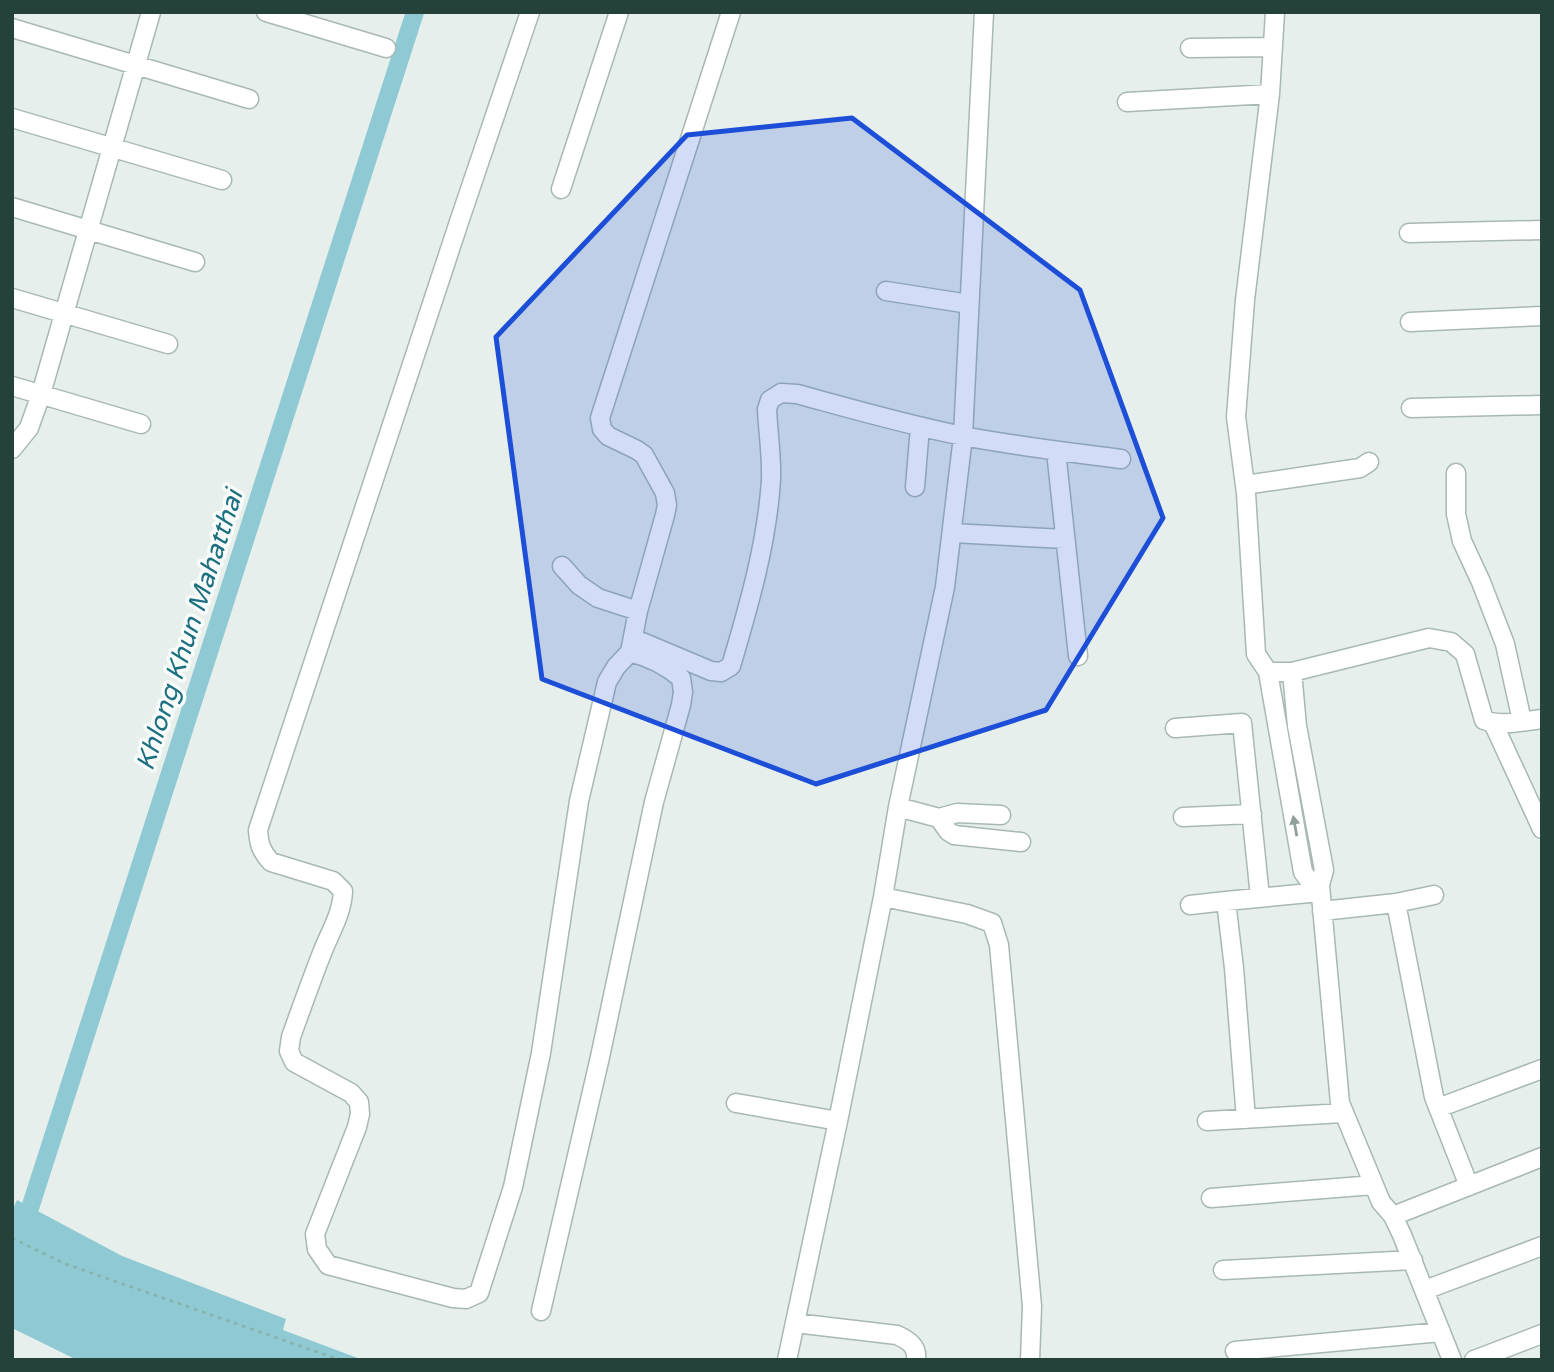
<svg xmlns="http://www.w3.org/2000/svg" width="1554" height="1372" viewBox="0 0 1554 1372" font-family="'Varela Round',sans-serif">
  <rect width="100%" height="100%" fill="#e6efeb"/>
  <path fill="#8ec9d4" d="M17 1200 122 1256 286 1319 283 1330 363 1360H77L12 1328V1211Z"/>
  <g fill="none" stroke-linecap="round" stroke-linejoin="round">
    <path stroke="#8ec9d4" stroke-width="18" d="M12 1264 415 12"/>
    <defs>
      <path id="minor" d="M266 12 386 48
        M530 12 459 222 258 830C259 844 261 851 271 862L333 881 343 891C342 914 330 932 322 953 311 981 301 1009 291 1037L289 1051 294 1062 351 1093 359 1102 360 1114 357 1127 315 1234 317 1249 328 1265 453 1298 466 1299 479 1293 513 1187 541 1053 579 801 607 682 616 667 630 652
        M1275 12 1270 94 1245 300 1236 417 1246 493 1256 654 1268 672H1292L1429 638 1451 642 1465 654 1484 720C1502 727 1523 721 1542 719
        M12 28 249 99
        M1190 48 1273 47
        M1127 102 1270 94
        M12 118 222 180
        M561 189 619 12
        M12 207 195 262
        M1409 233 1542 230
        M886 291 969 304
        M12 298 168 344
        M1410 322 1542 316
        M12 386 141 424
        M1411 408 1542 405
        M12 449 29 428 41 394 151 12
        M1056 451 1078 656
        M1456 473V514L1462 541 1481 582 1505 644 1522 721
        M1245 485 1360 468 1369 462
        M915 487 920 427
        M952 533 1065 539
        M562 566 579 585 598 598 638 611
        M642 642 711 671 721 672 731 666C749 605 767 543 771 480 772 457 768 432 767 409L770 400 781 393 797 394C852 409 907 425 963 436 1015 446 1068 452 1121 459
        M1268 672 1303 872 1308 879 1320 885
        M1292 672 1297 726 1324 870 1320 885 1340 1103 1381 1202 1393 1216 1402 1235 1452 1360
        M1493 723 1542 829
        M1175 728 1242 723 1260 897
        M898 807 939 818 948 831 954 835 1021 842
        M1183 817 1252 814
        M939 818 957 813 1001 815
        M883 897 967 914 992 923 999 945 1032 1306 1030 1360
        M1396 903 1434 895
        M1190 905 1226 901
        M1322 911 1396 903 1434 1097 1469 1186
        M736 1103 838 1121
        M1438 1108 1542 1069
        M1246 1119 1234 968 1226 901 1320 892
        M1207 1121 1343 1113
        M1211 1198 1374 1185
        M1393 1216 1542 1157
        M1223 1270 1413 1260
        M1425 1290 1542 1246
        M541 1311 600 1057 654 802 681 705 683 692 681 678C666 665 649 657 630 652L638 611 665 515 667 505 665 493 644 455 637 450 608 436 602 429 600 418 731 12
        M795 1323 897 1335C908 1340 918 1346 916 1360
        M1235 1351 1441 1332
        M787 1360 838 1121 883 897 898 807 945 587 963 436 984 12
        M1474 1360 1542 1334"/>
    </defs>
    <use href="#minor" stroke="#a8b8b2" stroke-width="21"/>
    <path stroke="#86b3a5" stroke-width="2.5" stroke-dasharray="3.5 5" stroke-linecap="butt" d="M12 1238 63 1263 340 1360"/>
    <use href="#minor" stroke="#fff" stroke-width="18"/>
  </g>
  <defs><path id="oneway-solid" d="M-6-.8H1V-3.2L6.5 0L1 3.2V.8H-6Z" transform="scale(1.75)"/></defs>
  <use fill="#92a09c" href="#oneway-solid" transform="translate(1295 826) rotate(-100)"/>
  <path fill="#1d4ed8" fill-opacity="0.2" stroke="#1d4ed8" stroke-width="5" stroke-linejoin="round" d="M852 118 1080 290 1163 518 1046 710 816 784 542 679 496 337 687 135Z"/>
  <g text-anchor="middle" stroke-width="7" stroke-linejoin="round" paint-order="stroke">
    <g font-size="26" font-style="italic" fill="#1c6f80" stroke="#f7fbf9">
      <text transform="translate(189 630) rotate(-72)" y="9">Khlong Khun Mahatthai</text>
    </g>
  </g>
  <rect width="1554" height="1372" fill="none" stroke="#24423a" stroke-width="28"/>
</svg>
